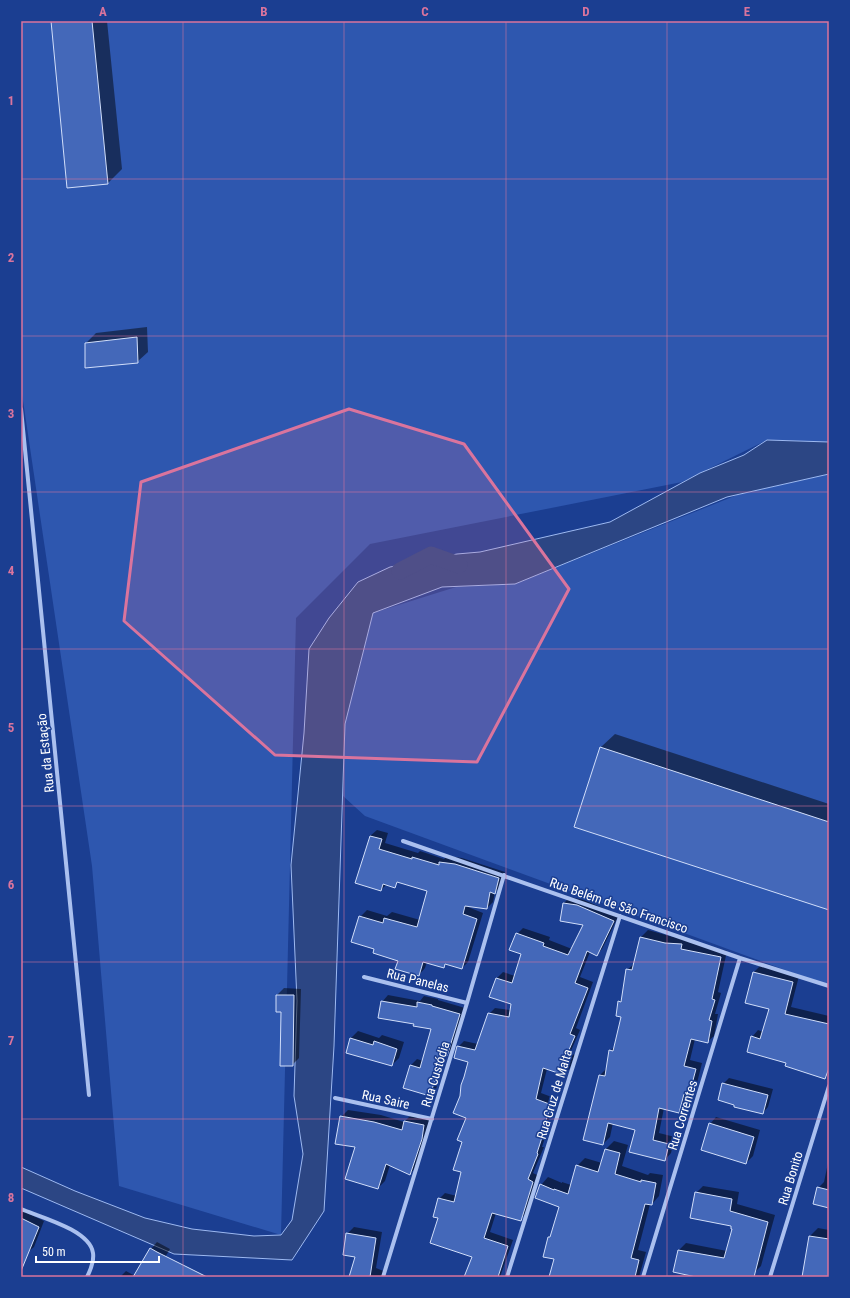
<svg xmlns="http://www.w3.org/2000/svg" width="850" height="1298" viewBox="0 0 850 1298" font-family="'Roboto Condensed',sans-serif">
  <rect width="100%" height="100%" fill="#1b3e91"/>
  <path fill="#2e57af" d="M21 21H829V442L767 440 682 482 370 544 296 618 281 1235 119 1186 92 866 21 387Z
    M829 474V986L365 816 343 796 345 724 373 613 456 587 515 584 737 495Z"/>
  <path fill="#2c4684" stroke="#9db9f1" d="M767 440 829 442V474L727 497 515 584 442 587 373 613 345 724 334 1046 324 1211 292 1260 174 1254 21 1188V1167L75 1191 145 1218 192 1229 254 1236 281 1235 292 1220 303 1154 294 1096 297 1001 291 865 304 733 309 649 329 618 358 582 390 567 457 554 480 552 610 522 700 473 744 455Z"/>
  <path fill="#0007" d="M52 21H107L122 169 108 183Z
    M147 327 148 352 137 362 86 343 96 333Z
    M615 734 829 804V909L601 747Z
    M377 830 388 833 385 843 418 853 420 851 444 859 447 856 462 858 505 872 501 886 495 892 493 902 487 908 469 905 468 907 483 913 468 962 462 968 447 964 443 967 427 962 425 968 419 975 399 960 376 949 360 917 367 910 387 916 392 912 420 920 428 890 399 881 394 886 387 884 381 890 370 836Z
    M570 897 584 900 619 915 602 949 596 955 590 952 580 977 593 982 576 1028 580 1030 570 1053 575 1055 570 1068 564 1074 547 1069 541 1093 557 1099 548 1122H550L542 1147H544L533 1173 539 1176 527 1213 520 1219 496 1213 490 1232 513 1240 500 1277H465L474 1256 439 1217V1199L445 1193 457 1196 462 1172 463 1142 468 1118 461 1096 469 1061 458 1047 464 1041 478 1044 489 1014 495 1008 511 1010 513 1004 497 978 503 972 515 976 522 954 517 934 523 928 550 937 549 940 572 949 584 924 564 903Z
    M648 930 673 937 688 938V942L727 951 718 992 721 993 715 1014H718L714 1036 707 1042 695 1039 690 1060 702 1063 696 1087 688 1094 685 1105 679 1112 664 1108 659 1133 675 1137 671 1153 665 1160 636 1129 613 1123 610 1137 603 1144 600 1075 606 1069 610 1051 615 1046 622 1016 619 1002 623 998 627 970 635 963 641 937Z
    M760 966 799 976 791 1007 829 1016V1074L825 1078 787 1062 752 1037 758 1030 763 1032 770 1008 753 973Z
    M284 988 301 989 299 1058 292 1065 282 1011H277V995Z
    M388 995 420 1001 424 996 438 999V1000L465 1008 453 1048 447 1054 436 1089 430 1095 411 1065 417 1059 423 1061 433 1028 415 1023 382 1002Z
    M358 1031 379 1038 382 1035 404 1042 399 1058 392 1065 347 1052 351 1038Z
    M729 1078 773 1089 768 1107 763 1113 723 1084Z
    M348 1110 381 1115 404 1122 411 1115 430 1118 416 1167 410 1174 390 1165 385 1181 378 1188 341 1117Z
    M716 1117 760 1130 753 1156 746 1163 710 1124Z
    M614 1141 628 1145 622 1166 648 1175 650 1173 663 1175 659 1196 652 1204H650L638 1250 646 1252 639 1277H550L555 1259 549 1237 552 1235 560 1206 541 1185 548 1177 562 1183V1182L571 1185 577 1166 585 1158 602 1163 606 1149Z
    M829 1161V1207L818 1188 824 1182 828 1163Z
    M703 1186 739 1192 737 1204 775 1215 761 1266 754 1273 740 1277H719L675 1272 679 1250 686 1243 727 1251 733 1228V1225L696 1193Z
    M21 1210 44 1221 34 1247 28 1252 21 1249Z
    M354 1227 382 1232 376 1268 386 1272 384 1277H350L356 1257 347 1234Z
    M818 1228 829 1230V1277H803L810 1236Z
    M157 1242 170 1249 153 1277H120L126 1271 135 1276 151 1249Z"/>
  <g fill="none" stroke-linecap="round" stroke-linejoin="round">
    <path stroke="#2c4684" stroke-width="17" d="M400 571 431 555 459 565"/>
  </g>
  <path fill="#4468b9" stroke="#d1defa" d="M51 21H92L108 184 67 188Z
    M137 337 138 363 85 368V343Z
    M600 747 829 822V910L574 827Z
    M370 836 382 839 379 849 412 859V857L439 865V862L455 864 499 878 495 894 490 892 487 909 465 906 463 914 477 919 462 969 445 964 444 968 423 962 419 976 395 969 398 961 373 953 374 949 351 942 359 916 383 923 384 918 417 927 427 891 397 882 395 888 383 884 381 891 355 883Z
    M563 903 577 905 614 921 597 956 587 951 575 983 588 988 570 1034 575 1036 565 1059 569 1061 564 1075 543 1068 536 1099 552 1105 543 1128H545L537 1153 538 1154 528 1179 533 1182 521 1221 492 1213 484 1238 508 1246 498 1277H464L472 1257 430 1243 438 1218 433 1217 438 1198 454 1202 461 1172 453 1170 462 1142 457 1140 466 1118 453 1113 460 1096 461 1085 464 1077 468 1062 454 1058 457 1046 475 1050 488 1013 509 1017 511 1004 489 997 496 978 512 983 521 954 509 950 516 933 544 943 543 946 568 955 583 925 560 921Z
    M640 937 665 943 682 944 681 949 721 957 712 999 715 1000 709 1020 712 1021 708 1043 691 1039 684 1066 696 1069 689 1095 684 1094 679 1113 659 1108 653 1140 669 1144 665 1161 629 1152 635 1130 608 1123 603 1145 583 1140 599 1075 605 1076 609 1050 613 1051 621 1017 616 1016 618 1001 621 1002 626 969 632 970Z
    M753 972 793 982 785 1014 829 1024V1068L825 1079 785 1066 786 1063 747 1052 751 1036 760 1039 769 1009 745 1003Z
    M276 995H294L293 1066H280L281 1012H276Z
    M381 1001 417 1007V1002L432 1005V1006L460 1014 447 1056 443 1054 430 1096 403 1088 410 1065 420 1068 431 1029 413 1026 414 1024 378 1018Z
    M350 1038 373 1045 374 1041 397 1049 392 1066 346 1053Z
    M722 1083 768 1095 763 1114 734 1107V1105L718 1100Z
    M340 1116 374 1122 402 1130 404 1121 424 1125 422 1139 410 1175 386 1164 378 1189 345 1179 355 1147 335 1144Z
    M709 1123 754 1137 746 1164 701 1150Z
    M605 1149 620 1153 615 1174 641 1182V1180L656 1183 652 1205 645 1204 631 1258 639 1260 635 1277H549L554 1259 543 1257 548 1237H550L559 1207 535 1198 540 1184 554 1190V1189L568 1194 576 1165 598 1172Z
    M817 1187 829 1190V1208L813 1204Z
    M695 1192 732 1199 730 1211 768 1222 754 1277H696L673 1272 678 1250 724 1258 732 1229H731V1226L690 1218Z
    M21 1218 39 1227 21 1271Z
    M346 1233 376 1238 370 1277H349L355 1257 343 1255Z
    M809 1236 829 1239V1277H802Z
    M150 1248 157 1252 207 1277H133Z"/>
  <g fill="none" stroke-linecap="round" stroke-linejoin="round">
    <path stroke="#aac0ef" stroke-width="4" d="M21 409 89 1095
      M403 841 740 958 829 986
      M364 977 467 1003
      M335 1098 432 1119
      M21 1209C40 1217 90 1230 93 1253 94 1260 90 1271 87 1277
      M383 1277 467 1003 504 875
      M507 1277 620 916
      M643 1277 740 958
      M770 1277 829 1086"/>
  </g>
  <path fill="#da749d" fill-opacity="0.2" stroke="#da749d" stroke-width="3" stroke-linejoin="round" d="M349 409 464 444 569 589 477 762 275 755 124 621 141 482Z"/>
  <path fill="none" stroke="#da749d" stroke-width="1" stroke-opacity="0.55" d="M183 21V1277M344 21V1277M506 21V1277M667 21V1277M21 179H829M21 336H829M21 492H829M21 649H829M21 806H829M21 962H829M21 1119H829"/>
  <g text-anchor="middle" stroke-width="3" stroke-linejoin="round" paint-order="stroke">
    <g font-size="13" fill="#fff" stroke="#1b3e91">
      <text transform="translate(45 753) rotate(-96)" y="5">Rua da Estação</text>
      <text transform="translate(619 905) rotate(19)" y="5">Rua Belém de São Francisco</text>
      <text transform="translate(418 980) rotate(14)" y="5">Rua Panelas</text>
      <text transform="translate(435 1074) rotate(-73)" y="5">Rua Custódia</text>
      <text transform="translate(554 1094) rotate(-73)" y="5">Rua Cruz de Malta</text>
      <text transform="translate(386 1099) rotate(12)" y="5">Rua Saire</text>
      <text transform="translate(682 1115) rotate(-73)" y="5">Rua Correntes</text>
      <text transform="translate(790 1178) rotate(-73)" y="5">Rua Bonito</text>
    </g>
  </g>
  <rect width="850" height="1298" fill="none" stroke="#1b3e91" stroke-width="44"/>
  <path d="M36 1256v6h123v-6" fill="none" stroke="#ffffff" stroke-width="2"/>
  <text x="42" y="1256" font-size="12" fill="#ffffff" stroke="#1b3e91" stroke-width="3" paint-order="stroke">50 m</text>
  <rect x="22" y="22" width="806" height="1254" fill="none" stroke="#da749d" stroke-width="1.5"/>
  <g font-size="13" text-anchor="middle" font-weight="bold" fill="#da749d">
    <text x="103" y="16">A</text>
    <text x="264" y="16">B</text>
    <text x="425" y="16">C</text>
    <text x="586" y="16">D</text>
    <text x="747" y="16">E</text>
    <text x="11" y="105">1</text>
    <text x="11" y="262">2</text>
    <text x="11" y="418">3</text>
    <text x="11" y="575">4</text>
    <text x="11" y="732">5</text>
    <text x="11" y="889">6</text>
    <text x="11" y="1045">7</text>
    <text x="11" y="1202">8</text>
  </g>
</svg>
